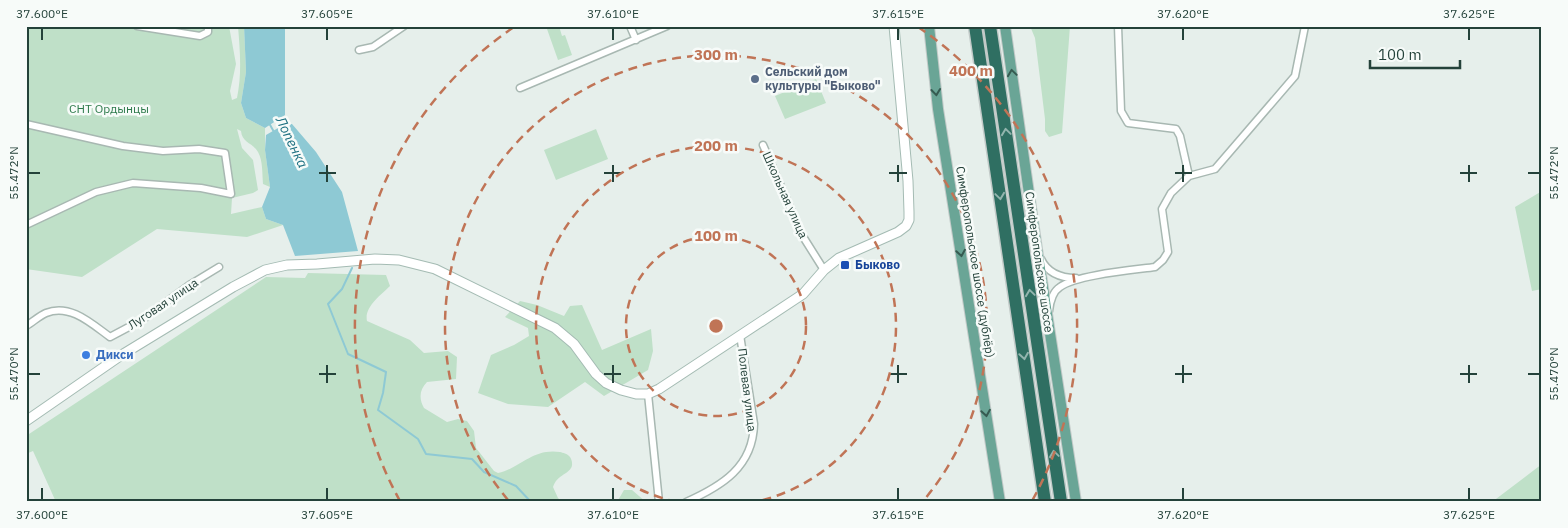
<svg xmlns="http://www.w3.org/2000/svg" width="1568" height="528" viewBox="0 0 1568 528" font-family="'IBM Plex Sans',sans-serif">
  <rect width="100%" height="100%" fill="#e6efeb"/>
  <path fill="#bfe0c8" d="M26 26H229L236 64 230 91 232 100 237 98C242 74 240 51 238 26H244L246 72 241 103 246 118 265 128V150L270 187 263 184C262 173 263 161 258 152 252 142 242 143 241 131L237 129 242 148 253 160 258 190 253 193 232 198 231 214 262 207 266 219 283 225 247 237 157 229 82 277 26 269Z
    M554 26H559L562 36 565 35 572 55 558 60 547 29Z
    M1030 26H1070L1062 133 1049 137 1045 131V119L1035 38Z
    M816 79 826 103 785 119 775 96Z
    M596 129 608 159 556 180 544 150Z
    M1542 191V289L1532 291 1515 207Z
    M308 273 386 275 390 286C381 295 364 307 367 321L410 340 424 353 448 351 457 357 456 379 427 382C419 390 419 399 424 408L447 422 458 419 467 421 474 431 476 448 494 471 498 473C521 468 532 448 560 452 563 453 567 453 570 457 572 460 573 465 571 468 566 476 558 474 553 487L558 498 562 502H56L33 451 26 454V436L266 277 305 278Z
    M520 301 537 305 564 316 570 306 582 305 602 350 651 329 653 351 648 370 604 396 585 382 548 407 508 404 478 393 491 355 514 345 529 336 528 328 505 317Z
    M1542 464V502H1492Z
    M624 490H632L646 502H617Z"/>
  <path fill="#8ec9d4" d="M244 26H285V115L265 128 246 118 241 103 246 72Z
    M285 124H292L316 152 342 192 358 251 295 256 283 225 266 219 262 207 270 187 265 150 266 135Z"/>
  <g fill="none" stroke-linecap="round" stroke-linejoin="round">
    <path stroke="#8ec9d4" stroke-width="2" d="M269 123 274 132
      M352 268 342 289 328 304 348 354 386 372 383 393 378 410 418 439 426 454 472 459 484 472 516 486 531 502"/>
    <defs>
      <path id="street" d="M137 26 200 36 208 32V26
        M630 26 636 40
        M1118 26 1121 111 1128 123 1176 129 1180 136 1189 176
        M359 50 373 47 404 26
        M520 88 667 26
        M26 124 123 146 163 151 199 149 225 153 231 194 201 188 133 183 96 192 26 225
        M763 145 802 235 824 270
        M1041 259C1048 274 1061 278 1076 278
        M1049 311C1050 302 1052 292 1060 287 1076 275 1133 270 1155 267L1163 260 1168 252 1162 209 1171 193 1189 176 1215 169 1295 76 1305 26
        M26 326C33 322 39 316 46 313 70 303 92 324 110 337L142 320 191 284 219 267
        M648 394 659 502
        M686 502C722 486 753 467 754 424L740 335"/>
      <path id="secondary" d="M26 421 120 356 233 287 265 270 287 265 317 264 375 259 399 260 435 269 555 328 574 344 596 374 606 383 621 390 636 394H648L659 389 803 294 824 270 839 258 898 232 906 226 909 220V212L908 181 894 26"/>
      <path id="primary" d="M929 26 938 109 1000 502
        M1005 26 1037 249 1076 502"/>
      <path id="highway" d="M975 26 1045 502
        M990 26 1061 502"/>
    </defs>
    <use href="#street" stroke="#a8b8b2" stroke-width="9"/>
    <use href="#secondary" stroke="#a4bbb3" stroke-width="11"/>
    <use href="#primary" stroke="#c2cac8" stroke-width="12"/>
    <use href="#highway" stroke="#c2cac8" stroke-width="15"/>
    <use href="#street" stroke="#fff" stroke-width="6"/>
    <use href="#secondary" stroke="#fff" stroke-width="9"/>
    <use href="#primary" stroke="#6aa596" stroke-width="10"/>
    <use href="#highway" stroke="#2f6f62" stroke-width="12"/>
  </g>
  <defs><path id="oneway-chevron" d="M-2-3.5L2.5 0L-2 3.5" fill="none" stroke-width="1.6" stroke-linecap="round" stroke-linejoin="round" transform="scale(1.25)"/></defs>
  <g stroke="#365b51">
    <use href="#oneway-chevron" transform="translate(1012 73) rotate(-98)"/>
    <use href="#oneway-chevron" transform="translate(936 92) rotate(84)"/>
    <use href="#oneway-chevron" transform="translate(961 253) rotate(81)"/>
    <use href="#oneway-chevron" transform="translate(986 413) rotate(81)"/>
  </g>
  <g stroke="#93b5ae">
    <use href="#oneway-chevron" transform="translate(1006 132) rotate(-98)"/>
    <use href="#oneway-chevron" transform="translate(1000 196) rotate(82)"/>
    <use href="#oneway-chevron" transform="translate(1030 293) rotate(-98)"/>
    <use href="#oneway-chevron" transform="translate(1024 356) rotate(81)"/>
    <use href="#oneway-chevron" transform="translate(1054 454) rotate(-98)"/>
  </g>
  <path fill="none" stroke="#24423a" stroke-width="2" d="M42 28V40M327 28V40M613 28V40M898 28V40M1183 28V40M1469 28V40M327 165V182M613 165V182M898 165V182M1183 165V182M1469 165V182M28 173H40M319 173H336M604 173H621M889 173H907M1175 173H1192M1460 173H1477M1528 173H1540M327 365V383M613 365V383M898 365V383M1183 365V383M1469 365V383M28 374H40M319 374H336M604 374H621M889 374H907M1175 374H1192M1460 374H1477M1528 374H1540M42 488V500M327 488V500M613 488V500M898 488V500M1183 488V500M1469 488V500"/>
  <g fill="none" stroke="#c07456" stroke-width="2.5" stroke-dasharray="9 6">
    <circle cx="716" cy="326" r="90"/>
    <path d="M677 502A180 180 0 1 1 755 502"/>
    <path d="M508 500A271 271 0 1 1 924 500"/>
    <path d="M400 501A361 361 0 0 1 514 27M918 27A361 361 0 0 1 1032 501"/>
  </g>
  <circle fill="#5c6f8a" stroke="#f7fbf9" stroke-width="2" cx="755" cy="79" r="5"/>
  <rect fill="#1a4fb4" stroke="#f7fbf9" stroke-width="2" x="840" y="260" width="10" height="10" rx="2.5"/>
  <circle fill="#3f7fe0" stroke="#f7fbf9" stroke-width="2" cx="86" cy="355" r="5"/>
  <g text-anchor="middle" stroke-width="5" stroke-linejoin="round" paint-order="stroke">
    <g font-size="12" font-weight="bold" fill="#4e5e75" stroke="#f7fbf9" text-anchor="start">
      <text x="765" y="76">Сельский дом<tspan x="765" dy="14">культуры "Быково"</tspan></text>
    </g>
    <g font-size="12" fill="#2d7a4b" stroke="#f7fbf9">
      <text x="109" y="113">СНТ Ордынцы</text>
    </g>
    <g font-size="12" fill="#24423a" stroke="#f7fbf9">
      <text transform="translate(785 195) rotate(66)" y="4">Школьная улица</text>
      <text transform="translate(975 262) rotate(81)" y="4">Симферопольское шоссе (дублёр)</text>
      <text transform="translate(1039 262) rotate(82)" y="4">Симферопольское шоссе</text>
      <text transform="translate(163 304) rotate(-34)" y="4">Луговая улица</text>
      <text transform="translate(747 390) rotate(83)" y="4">Полевая улица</text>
    </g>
    <g font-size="12" font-weight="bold" fill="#164399" stroke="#f7fbf9" text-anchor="start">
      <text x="855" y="269">Быково</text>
    </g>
    <g font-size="12" font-weight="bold" fill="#366cbe" stroke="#f7fbf9" text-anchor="start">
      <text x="96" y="359">Дикси</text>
    </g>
    <g font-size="14" font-style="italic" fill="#1c6f80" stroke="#f7fbf9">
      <text transform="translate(292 142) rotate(64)" y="5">Лопенка</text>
    </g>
  </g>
  <circle cx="716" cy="326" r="8" fill="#c07456" stroke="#f7fbf9" stroke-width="2.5"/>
  <g font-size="15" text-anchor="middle" font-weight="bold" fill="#c07456" stroke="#f7fbf9" stroke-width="5" stroke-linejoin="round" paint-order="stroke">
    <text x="716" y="60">300 m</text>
    <text x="971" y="76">400 m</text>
    <text x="716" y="151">200 m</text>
    <text x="716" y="241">100 m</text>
  </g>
  <rect width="1568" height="528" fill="none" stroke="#f7fbf9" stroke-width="55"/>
  <path d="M1370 60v8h90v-8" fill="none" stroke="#24423a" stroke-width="2.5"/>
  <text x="1378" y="60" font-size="15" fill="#24423a" stroke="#f7fbf9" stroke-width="4" paint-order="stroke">100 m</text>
  <rect x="28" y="28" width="1512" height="472" fill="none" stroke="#24423a" stroke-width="2"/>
  <g font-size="12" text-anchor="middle" fill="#24423a">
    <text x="42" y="18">37.600°E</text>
    <text x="327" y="18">37.605°E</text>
    <text x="613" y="18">37.610°E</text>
    <text x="898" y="18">37.615°E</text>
    <text x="1183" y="18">37.620°E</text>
    <text x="1469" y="18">37.625°E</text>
    <text transform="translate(14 173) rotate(-90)" y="4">55.472°N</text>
    <text transform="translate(1554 173) rotate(-90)" y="4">55.472°N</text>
    <text transform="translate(14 374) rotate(-90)" y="4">55.470°N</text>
    <text transform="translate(1554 374) rotate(-90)" y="4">55.470°N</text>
    <text x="42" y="519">37.600°E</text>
    <text x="327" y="519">37.605°E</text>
    <text x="613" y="519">37.610°E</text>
    <text x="898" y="519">37.615°E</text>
    <text x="1183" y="519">37.620°E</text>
    <text x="1469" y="519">37.625°E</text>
  </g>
</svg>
